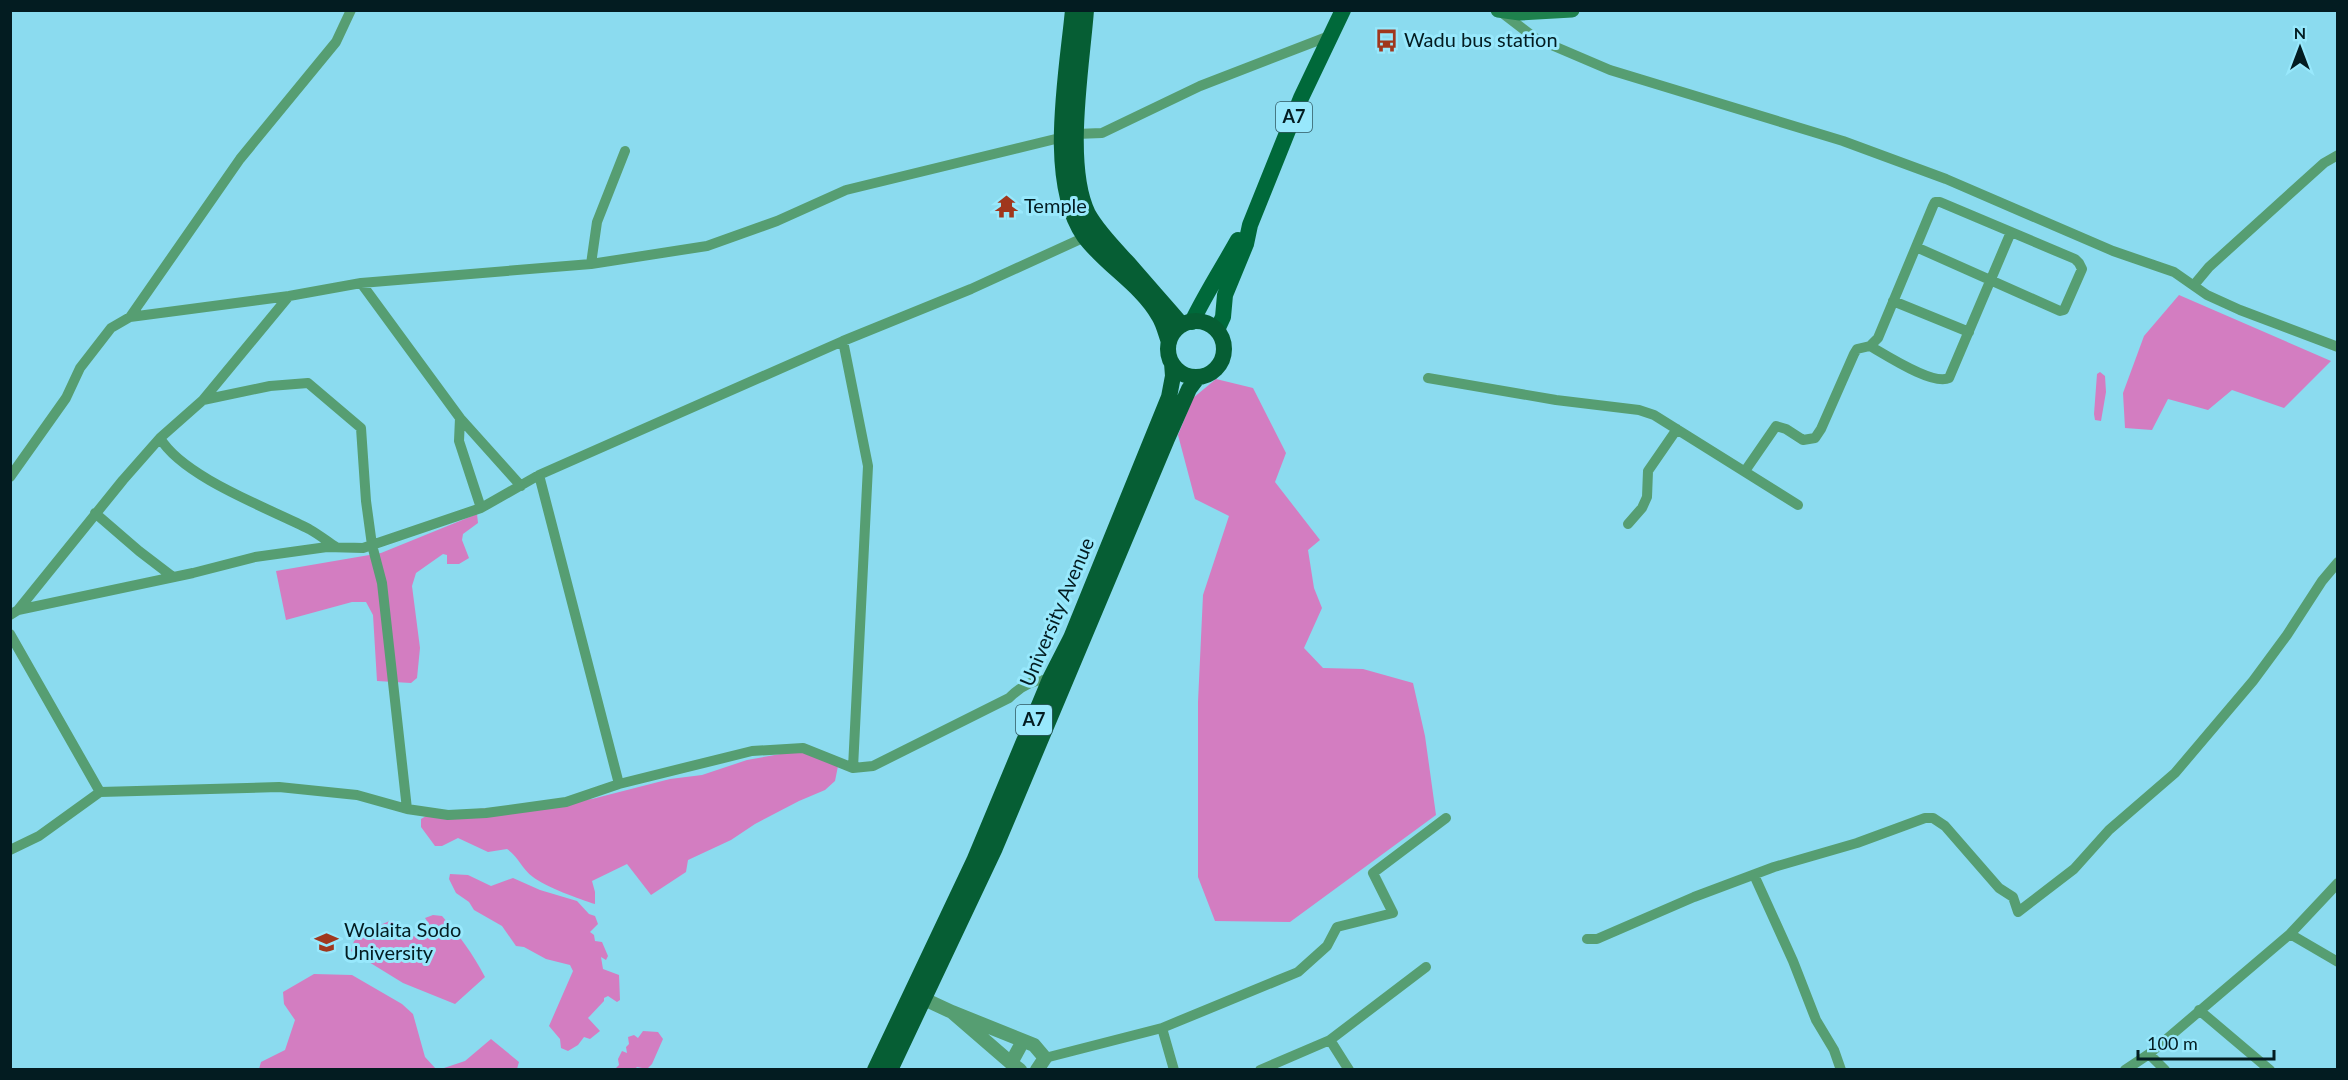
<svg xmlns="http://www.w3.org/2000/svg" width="2348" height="1080" viewBox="0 0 2348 1080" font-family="Lato,sans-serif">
  <rect width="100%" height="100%" fill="#8bdbef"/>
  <path fill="#d37dc1" d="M2179 295 2331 361 2284 408 2232 390 2208 410 2168 399 2152 430 2125 428 2123 393 2144 336Z
    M2100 372 2105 376 2106 392 2101 421 2095 420 2094 414 2097 374Z
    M1216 379 1253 388 1286 453 1275 482 1320 540 1308 550 1314 588 1322 608 1304 648 1323 668 1363 669 1413 683 1425 736 1436 815 1290 922 1215 921 1198 877V702L1203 595 1229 516 1195 499 1178 435 1193 398Z
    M477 514 478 523 463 534 462 540 469 558 459 564H447V555L443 554 416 573 412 586 420 648 417 678 411 683 377 681 373 615 366 602H352L286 620 276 571 381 553Z
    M797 751 816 756 838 766 835 781 825 790 799 801 755 824 731 840 688 860 686 872 651 895 627 864 592 881 595 892V904C581 900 544 886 533 877 522 869 518 856 507 849L488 852 458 838 442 846H435L421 827V819L431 813 592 799 670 779 702 775 747 760Z
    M450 874 468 875 491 886 513 878 540 890 577 901 589 914 595 916 598 924 590 932 594 935 595 941 602 942 608 956 606 960 601 957 603 969 619 975 620 1000 617 1002 608 996 604 998V1001L588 1018 600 1031 590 1039 584 1037 578 1045 568 1051 561 1048 560 1039 549 1026 573 971 570 965 546 959 524 947 516 946 502 926 474 910 469 902 456 893 449 879Z
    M433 915 442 916C459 935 473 954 485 977L455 1004 403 983 351 951 354 941 373 928 392 920 409 937 415 936 419 940 430 931 429 924 425 918Z
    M314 974 352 975 402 1004 413 1014 425 1057 436 1069H259L261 1062 285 1050 295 1020 284 1004 283 992Z
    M643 1031 658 1032 663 1039 652 1064 647 1069 637 1067 635 1069H615L619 1065 618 1059 622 1051 627 1053 626 1047 629 1044 628 1037 634 1035 638 1038Z
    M491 1039 519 1062 517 1069H441L465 1061Z"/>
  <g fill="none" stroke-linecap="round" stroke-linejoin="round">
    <path stroke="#569e72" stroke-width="10" d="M1501 12 1535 38 1610 70 1843 141 1946 179 2113 251 2174 272 2207 295 2240 310 2338 347
      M591 264 597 222 625 151
      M361 283 460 418 521 486
      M2194 285 2209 267 2324 163 2338 155
      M1893 301 1969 332
      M130 317 289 296 361 283 591 264 707 246 777 221 846 190 1076 134 1102 133 1200 86 1332 35
      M843 341 868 466 853 768
      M1870 346C1886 355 1933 386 1949 378L2011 232
      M1428 378 1556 400 1639 410 1654 415 1798 505
      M203 400 270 386 308 383 361 428 366 501 372 545 382 583 407 809
      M460 418 459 441 481 508
      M160 438C183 477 268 508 309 529 318 534 327 541 336 547
      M1745 471 1776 426 1786 429 1803 440 1815 438 1821 429 1854 354 1857 349 1870 346 1878 338 1933 206 1935 202H1940L2075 259 2079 263 2082 269 2064 310 2060 311 1916 247
      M539 475 619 784
      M10 477 66 398 80 368 111 328 130 317 240 159 336 42 351 10
      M95 513 139 551 173 577
      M1628 524 1642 508 1647 497 1648 471 1677 429
      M18 610 193 573 255 557 327 547 363 548 481 508 539 475 843 341 971 289 1085 237
      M10 615 18 610 123 480 160 438 203 400 289 296
      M10 634 100 792
      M10 850 39 836 100 792 279 787 357 795 407 809 448 815 486 813 566 802 619 784 752 751 803 748 853 768 873 766 1009 698C1021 686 1035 677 1053 681
      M1754 875 1793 961 1816 1020 1834 1050 1841 1070
      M2290 934 2338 962
      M1587 939H1597L1694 897 1774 867 1857 843 1925 818H1933L1945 826 1999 888 2013 897 2018 912 2074 869 2109 830 2175 773 2253 681 2287 635 2322 581 2338 562
      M2199 1010 2270 1070
      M1162 1028 1174 1070
      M1330 1040 1426 967
      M2149 1054 2165 1070
      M1045 1058 1162 1028 1298 972 1327 946 1337 927 1393 913 1373 873 1446 818
      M1260 1070 1330 1040 1349 1070
      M2125 1070 2149 1054 2290 934 2338 883"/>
    <path stroke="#569e72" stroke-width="14" d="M924 999 952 1012 1011 1063
      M952 1012 1034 1045 1045 1058 1037 1070
      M1020 1070 1011 1063 1023 1041"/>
    <path stroke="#1e814d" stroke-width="15" d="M1498 10 1520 13 1572 10"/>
    <path stroke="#00693a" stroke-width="16" d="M1192 322C1206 293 1223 267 1238 240
      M1217 330 1223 317 1225 295 1246 244 1250 225 1301 98 1343 10"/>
    <path stroke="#065e34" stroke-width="16" d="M1073 10C1067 74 1046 181 1084 236 1105 265 1141 284 1159 316 1164 324 1166 334 1169 342
      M1086 10C1082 65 1064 165 1088 214 1098 232 1114 248 1128 263 1146 284 1164 304 1182 325
      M1168 349a28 28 0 1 1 56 0a28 28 0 1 1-56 0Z
      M875 1070 974 861 1050 679 1071 638 1169 397 1173 376 1172 363
      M890 1070 995 848 1167 439 1189 389 1198 377"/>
  </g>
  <defs>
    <symbol id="bus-bare" viewBox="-9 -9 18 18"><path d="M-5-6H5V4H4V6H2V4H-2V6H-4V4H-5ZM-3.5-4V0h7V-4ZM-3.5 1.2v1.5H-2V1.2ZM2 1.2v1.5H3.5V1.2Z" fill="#a0371d" stroke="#98e8fc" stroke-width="2.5" paint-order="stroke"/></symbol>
    <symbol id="temple-bare" viewBox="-9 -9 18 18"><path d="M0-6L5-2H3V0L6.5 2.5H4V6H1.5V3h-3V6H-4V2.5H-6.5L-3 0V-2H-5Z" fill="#a0371d" stroke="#98e8fc" stroke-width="2.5" paint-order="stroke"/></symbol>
    <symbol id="university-bare" viewBox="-9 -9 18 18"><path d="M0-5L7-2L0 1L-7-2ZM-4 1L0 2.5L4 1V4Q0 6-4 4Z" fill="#a0371d" stroke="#98e8fc" stroke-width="2.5" paint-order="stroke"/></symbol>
  </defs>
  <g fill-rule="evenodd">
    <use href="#bus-bare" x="1370" y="24" width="33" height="33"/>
    <use href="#temple-bare" x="990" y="190" width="33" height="33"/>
    <use href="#university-bare" x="310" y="926" width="33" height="33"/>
  </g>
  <g text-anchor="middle" stroke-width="6" stroke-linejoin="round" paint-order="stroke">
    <g fill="#98e8fc" stroke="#305963" stroke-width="1.5">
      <rect x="1276" y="102" width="36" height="30" rx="4.5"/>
      <rect x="1016" y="705" width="36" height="30" rx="4.5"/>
    </g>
    <g font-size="18" font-weight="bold" fill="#031c21">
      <text x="1294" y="123">A7</text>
      <text x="1034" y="726">A7</text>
    </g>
    <g font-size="20" fill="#031c21" stroke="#98e8fc" text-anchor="start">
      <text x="1404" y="47">Wadu bus station</text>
      <text x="1024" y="213">Temple</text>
      <text x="344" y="937">Wolaita Sodo<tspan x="344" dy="23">University</tspan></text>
    </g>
    <g font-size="20" fill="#031c21" stroke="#98e8fc">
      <text transform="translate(1057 612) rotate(-67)" y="7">University Avenue</text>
    </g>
  </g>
  <rect width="2348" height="1080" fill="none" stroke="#031c21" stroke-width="24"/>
  <g transform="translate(2300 48)" stroke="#98e8fc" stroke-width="4.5" paint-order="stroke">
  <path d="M0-4.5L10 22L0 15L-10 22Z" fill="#031c21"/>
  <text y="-9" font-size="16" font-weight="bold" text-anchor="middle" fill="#031c21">N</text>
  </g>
  <path d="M2138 1050v9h136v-9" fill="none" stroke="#031c21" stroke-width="3"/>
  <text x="2147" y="1050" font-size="18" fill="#031c21" stroke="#98e8fc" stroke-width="4.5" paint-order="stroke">100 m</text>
</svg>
